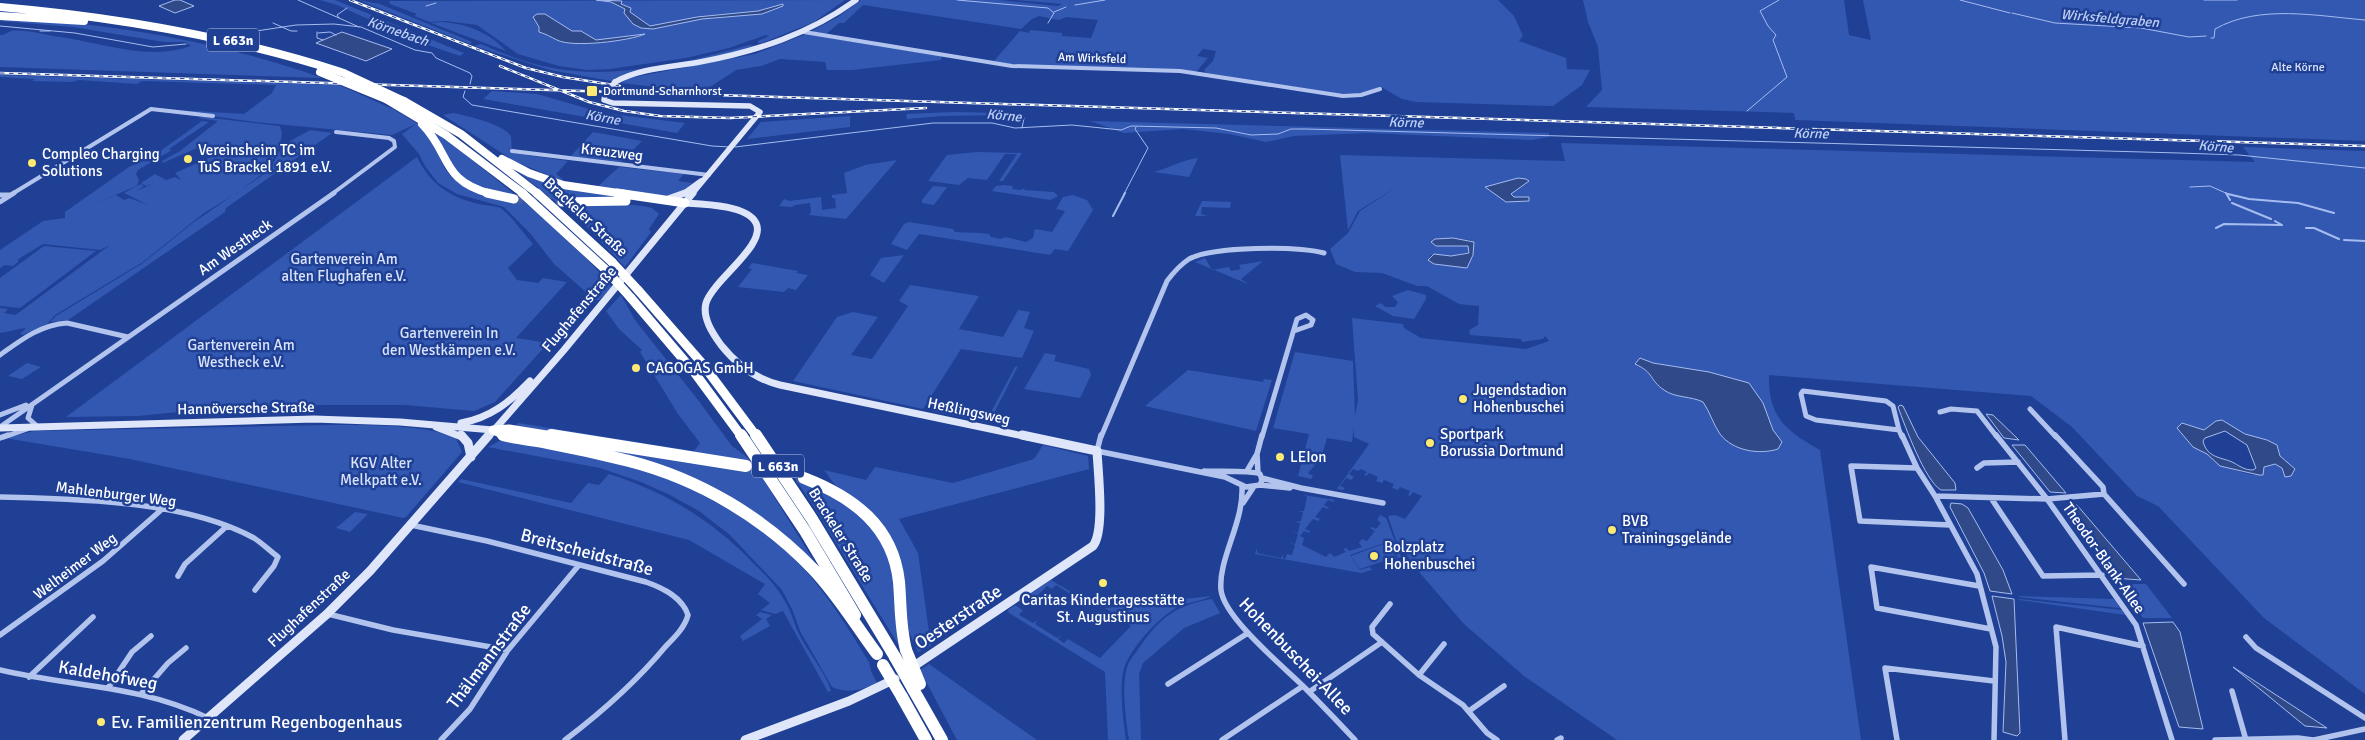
<svg xmlns="http://www.w3.org/2000/svg" width="2365" height="740" viewBox="0 0 2365 740" font-family="Signika,sans-serif">
  <rect width="100%" height="100%" fill="#1f4094"/>
  <path fill="#3358b2" fill-rule="evenodd" d="M320 0H335L464 53 460 56 419 42 337 5Z
    M358 0 380 4 472 42 470 44Z
    M845 0 814 22 762 43H758V41L769 36 766 35 729 48 686 58 610 69 587 70 559 66 518 54 477 25 446 21 430 22 414 16 417 14 390 4 389 1Z
    M861 0H998L1058 6 1062 4 1015 0H1498L1514 16 1523 36 1519 41 1566 58 1567 69 1590 70 1582 85 1553 106 1416 102 1402 99 1381 87 1356 95 1338 94 1206 73 1204 70 1213 61 1216 51 1203 49 1197 56 1208 58 1196 72 1017 65 994 61 1020 31 1029 33 1030 30 1062 33V36L1091 38 1098 20 1066 17 1059 20 1039 16 1032 19 1021 29 863 5 844 23H839L825 35 810 32 838 17Z
    M1583 0H1844L1849 35 1871 40 1863 0H2365V141L1795 120 1794 113 1586 107 1602 90 1598 47 1588 22Z
    M0 17C111 23 218 41 322 78L0 67V35C5 35 6 33 11 31 19 29 44 34 53 36 98 41 146 62 191 46L185 42H164L73 27 0 21Z
    M440 22C465 23 489 32 506 51L431 23Z
    M806 34 942 56 941 60 852 70H827L825 62 780 59 761 66 736 70 707 89 656 87 621 83 629 78 755 54Z
    M481 44C510 57 543 69 576 71 631 76 696 60 749 45L757 46 725 55 626 74 611 81 550 70 474 46Z
    M0 75 339 85 393 109 418 124 431 138 444 167 452 178 459 183 481 188 456 173 446 158 434 133 450 142 545 219 592 264 612 287 599 300H595L554 264 530 233 504 207 457 194 438 183 425 166 419 154 402 134 416 124 392 135 255 122 162 109 244 114 272 93 276 85 142 81 137 84 79 80 72 82 32 81 35 79 0 77Z
    M492 91 537 94 603 113 685 123 677 133 483 99Z
    M953 112 1001 113V115L942 116 907 119 906 114Z
    M453 113C468 116 503 124 511 136L512 153 568 161 556 174 566 182 516 162 443 115Z
    M850 116V127L747 139 761 122Z
    M203 117 280 126 282 133 280 146 270 165 261 175 237 193 204 213 143 262 55 315 47 324 23 335 20 334 26 328C16 329 9 332 0 333V308L8 309 4 313 15 315 21 311 110 245 100 250 43 244 17 260 19 261 13 266 5 265 0 268V250L43 221 65 218V212L129 167 152 157 202 121 209 122 169 149 172 150 138 170 136 174 139 180 137 186 93 204 116 195 124 200 129 198 148 205 124 193 141 184 144 186 137 191 154 183 146 186 141 183 155 174 166 180 175 177 181 180 175 173 213 156 197 148 163 163 162 161 180 151 218 121 198 118Z
    M1090 121 1549 133V137L1532 140 1368 133 1294 136 1266 142 1229 134 1183 129 1124 133Z
    M310 130 332 133 226 208 225 212 212 221 68 320 50 322 56 316 143 263 194 222 260 177 271 167 283 145Z
    M593 132 642 141 621 162 571 156Z
    M1561 143 2255 162 2243 147 2365 151V694L2264 618 2158 506 2137 496 2072 427 2031 396 1769 375C1768 417 1786 431 1820 450L1861 740H1617L1524 676 1464 624 1420 573 1396 540 1388 516 1395 515 1405 519 1422 496 1413 492 1410 496 1408 495 1410 491 1400 487 1398 490 1392 488 1394 484 1384 480 1382 483 1376 481 1378 477 1369 473 1366 476 1364 475 1367 472 1361 469 1358 471 1353 469 1349 474 1354 477 1351 480 1346 478 1340 486 1345 488 1343 490 1337 489 1369 444 1354 437V427L1352 442 1327 438 1321 458 1308 473 1313 476 1311 479 1298 476 1309 434 1273 428 1295 352 1353 361 1355 416 1358 400 1352 318 1403 324 1404 328 1421 338 1526 349 1549 341 1545 336 1543 339 1522 342 1521 339 1470 335 1469 330 1478 325 1479 306 1459 304 1427 286H1417L1382 273 1355 272 1336 264 1330 249 1348 233 1360 211 1400 185 1358 211 1348 230 1340 155 1565 161ZM1439 238 1471 240 1473 247 1469 262 1447 266 1434 264 1429 257 1431 255 1451 256 1469 252 1468 246 1443 245ZM2222 420 2245 434 2267 440 2278 447 2280 456 2295 469 2291 476 2283 474 2282 468 2275 464 2264 467V473L2252 475 2224 467 2207 454 2193 447 2181 433 2186 424 2204 430 2216 421Z
    M977 152 1022 153 1003 181H999L1017 154H1005L987 180 968 178 959 185 928 181 947 155Z
    M417 157C430 184 451 198 479 204 486 206 496 205 502 209 513 218 523 233 533 244L508 268 517 280 538 283 543 278 567 282 516 338 548 343 495 402 474 411 405 405H324L229 407 138 416 66 417Z
    M1198 158 1189 177 1154 172C1169 168 1182 160 1198 158Z
    M897 160 846 219 809 215 811 212 810 203 795 205 792 207 779 206 784 199 789 201 821 197 822 210 836 208 835 198H832V195L847 193 844 173 865 165Z
    M619 167 684 174 678 181 692 183C672 206 624 192 596 188Z
    M518 172 638 199H561L643 206 652 208 659 214 649 229 651 232 625 267 570 209 561 206Z
    M1004 185 1013 186 1012 189 1021 190 1025 188 1024 190 1054 192 1058 196 1050 200 992 191 996 186Z
    M933 186 947 187 934 205 922 203V200Z
    M1073 195 1087 200 1093 210 1068 251 1055 249 1050 255 919 234 907 250 891 244 904 224 909 222 953 229 955 232C967 233 977 232 989 234L991 237 1001 239 1006 237 1026 242 1033 238 1035 229 1052 232 1065 211 1056 209 1063 197Z
    M1202 201 1231 202 1230 208 1202 207 1201 214 1208 216H1195Z
    M44 246 96 251 20 308 0 306V278Z
    M904 255 884 283 870 275 881 258Z
    M1205 258 1212 270 1229 267 1231 271 1241 269 1239 265 1263 261 1241 279 1248 284 1195 262Z
    M752 263 798 271 796 273 808 275 796 290 788 288 784 292 738 287 752 269 748 268Z
    M910 285 979 296 959 329 1003 337 1018 310 1030 312 1024 328 1034 331 1022 358 961 349 923 409 793 381 837 317 853 312 878 317 851 355 872 359 908 306 899 301Z
    M1408 290 1426 295V299L1414 319 1393 316 1375 306 1381 303 1385 307H1395L1398 302 1392 296Z
    M621 295 635 320 698 400 732 446 747 457 760 474 822 574 707 486 510 432 749 460 515 427 518 423 694 451 700 443 678 414 640 352 642 350 619 329 606 311Z
    M1045 353 1056 355 1054 361 1089 369 1091 375 1080 398 1024 389Z
    M27 363 41 367 22 379 8 376Z
    M1018 366 992 417 986 422 932 411 938 407 989 416 1015 367Z
    M1188 370 1263 382 1264 379 1272 380 1256 431 1145 406Z
    M332 425C367 425 424 424 456 438L462 452 406 517 403 518 130 459 5 438 34 431Z
    M505 438C542 446 580 451 617 460 680 476 743 511 791 556 823 586 846 625 869 662L871 671 877 683C862 690 848 694 832 687L800 631 792 609 782 590 730 535 699 511 668 494 641 482 600 468 488 447Z
    M1043 445 1088 456 1089 469 899 519 918 553 931 646 918 652 909 632 902 566 870 511 835 485 824 470 866 480 875 467 953 483 1034 459Z
    M778 453 858 509 886 548 893 579 901 649 814 507Z
    M609 474C666 492 714 521 755 565 767 576 778 588 786 603 792 613 794 624 799 634 808 653 825 671 831 691L828 692 783 611 775 614 761 610 770 603 758 594 765 584 689 540 458 482 461 479 571 503 588 483 599 485Z
    M1304 495 1335 500 1333 502 1328 500 1324 505 1329 508 1328 509 1323 507 1315 517 1320 519 1318 521 1313 519 1305 529 1310 531 1309 533 1304 531 1300 536 1304 538 1302 545 1326 557 1330 553 1334 557 1346 552 1343 549 1346 548 1349 551 1362 547 1359 543 1362 539 1367 541 1375 531 1370 528 1371 527 1376 529 1381 523 1377 520 1380 515 1386 518 1401 557 1378 564 1398 557 1387 542 1350 555 1360 570 1370 567 1372 570 1361 573 1255 554 1257 548V553L1281 558 1283 554V558L1285 559 1287 554 1292 555 1295 545 1289 543 1295 544 1298 534 1292 532 1298 533 1300 523 1295 522 1301 521 1303 512 1298 511H1304L1307 497Z
    M355 512 368 514 350 532 336 528Z
    M1386 543 1396 557 1360 569 1351 556Z
    M1051 580 1084 600 1089 601 1086 605H1081L1082 601 1056 585 1052 589 1047 586 1031 602 1034 605 1024 598Z
    M2119 584H2146L2172 618H2143Z
    M1211 596C1203 601 1186 602 1176 608 1159 617 1130 649 1124 668 1119 687 1123 720 1126 740H1108L1105 672 1009 613 1008 610 1015 605 1023 610 1019 615 1033 623 1038 620 1035 624 1057 638 1061 635 1058 639 1064 643 1068 639 1100 658 1131 626 1105 608Z
    M2019 596 2114 599 2120 608 2019 597Z
    M1212 599 1220 613 1184 628 1143 663 1139 674 1141 740H1129C1126 721 1121 685 1127 668 1129 660 1135 654 1139 648 1160 618 1175 605 1212 599Z
    M2019 599 2122 610 2125 615 2019 600Z
    M760 612 772 615 766 619 770 626 743 641 740 636 762 619 756 615Z
    M929 664 1037 740H957L920 670Z"/>
  <path fill="#304988" stroke="#a6bcf0" fill-rule="evenodd" d="M175 0H180L194 6 175 13 159 6Z
    M596 0 622 1 621 4 631 8 630 12 650 26 697 17 758 11 783 4V6L762 14 702 19 653 29 641 28 633 24 624 13 625 9 611 2Z
    M537 14H545L572 31H581L596 40 645 34C629 41 572 48 557 40 551 37 546 34 539 32V27L533 17Z
    M342 32 392 49 366 61 316 43Z
    M1518 178 1526 179 1529 181 1511 194 1514 197H1529V201L1506 202 1485 187Z
    M1453 238 1474 242 1473 255 1467 268 1434 264 1428 260 1434 254 1451 256 1469 253 1468 246H1436L1431 242 1435 239Z
    M1640 358 1653 363 1709 372 1749 383 1763 403 1773 430 1782 442 1778 449C1759 455 1733 451 1720 434 1713 424 1710 412 1703 402 1691 396 1675 398 1664 390 1649 380 1655 373 1635 364Z
    M1900 405 1903 406 1918 437 1955 483 1956 490H1941C1925 481 1905 426 1898 407Z
    M1986 414 1993 415 2019 440 2004 438Z
    M2222 420 2245 434 2267 440 2277 445 2280 456 2295 469 2291 476 2285 477 2282 468 2275 464 2264 467 2263 475H2259L2220 466 2207 454 2193 447 2177 428 2182 423 2204 430 2216 421ZM2225 431 2247 445 2256 468 2253 470C2245 470 2241 467 2234 463 2223 457 2207 459 2203 441L2205 438Z
    M2012 445H2025L2066 493 2050 492Z
    M1951 503 1962 504 1968 508 2003 570 2012 594 1990 591 1984 573 1950 507Z
    M2077 505 2141 580 2113 578 2065 506Z
    M1992 596 2014 599 2020 733 2017 736 2003 732 2006 662 2002 636Z
    M2173 622 2180 632 2203 729 2179 727 2143 623Z
    M2233 667 2327 728 2305 726Z"/>
  <g fill="none" stroke-linecap="round" stroke-linejoin="round">
    <path stroke="#a6bcf0" stroke-width="1" d="M298 0 339 18
      M957 0 1048 8 1054 13 1048 23
      M1960 0 2010 13
      M2204 0H2237
      M1075 5 1105 0
      M426 6 436 3
      M347 8 337 15 339 18 359 27
      M1054 12 1066 7
      M2012 13 2055 23 2141 28 2189 37 2206 36
      M273 23 291 31H297
      M0 26 75 33 153 47 186 44
      M40 31H50
      M317 32V38L323 40
      M243 33 296 25 334 24 361 27 415 50 432 53 436 58 470 73 472 76 470 84
      M318 33 330 32 336 35
      M2211 38H2214L2215 29C2259 4 2317 16 2365 20
      M465 91 463 97 472 105 712 146 730 147
      M1747 111 1787 77 1773 40 1776 35 1768 26 1760 11 1779 0
      M1022 128 1024 118
      M735 147 933 123H992L1015 128 1072 125 1121 130 1131 126 1216 128 1251 135 1278 134 1291 129H1306L2179 153 2239 155 2365 168
      M2190 187 2210 186 2228 194
      M1124 194 1148 148 1135 129 1136 127"/>
    <path stroke="#a6bcf0" stroke-width="2" d="M2226 193 2230 200
      M2228 194 2249 199 2298 203 2334 213
      M2232 203 2271 219
      M1113 216 1125 193
      M2275 221 2282 225
      M2216 228 2224 224 2281 225
      M2306 228H2314L2339 239
      M2344 240 2365 241"/>
    <path stroke="#415da4" stroke-width="9" stroke-dasharray="9 5" stroke-linecap="butt" d="M514 199 562 202"/>
    <path stroke="#415da4" stroke-width="12" stroke-dasharray="12 5.5" stroke-linecap="butt" d="M746 466 804 478"/>
    <path stroke="#b2c4ee" stroke-width="4" d="M804 32 1012 66 1180 71 1343 96 1361 95 1380 89
      M512 151 709 175
      M12 194 151 109 213 116
      M332 194 395 147 394 141 389 138 336 132"/>
    <path stroke="#b2c4ee" stroke-width="5" d="M0 195H11L0 202
      M11 195 14 193
      M0 355C21 340 40 325 67 323L128 337
      M1803 391 1886 401 1893 406 1899 430 1816 420 1806 416 1801 394Z
      M32 405 28 418 37 426
      M2030 409 2056 437
      M1940 412 1951 409 1977 411 1997 437
      M0 415 26 405
      M0 427 334 193
      M1899 430 1902 437
      M4 437 27 429
      M1101 437 1167 281C1173 273 1180 265 1189 259 1214 246 1296 246 1324 253
      M1262 437 1297 319 1306 315 1313 320 1311 325 1294 331"/>
    <path stroke="#b2c4ee" stroke-width="5.5" d="M1101 435 1097 451 1225 477 1246 487 1260 485 1262 480 1260 474C1251 470 1217 472 1204 471
      M1902 435 1917 468 1935 496 1977 574 1996 647 1994 740
      M1996 435 2047 499 2136 625 2172 740
      M2055 435 2103 487 2104 494 2184 584
      M0 438 8 435
      M1257 454 1258 473
      M1917 468 1851 466 1860 521 1950 525
      M1977 468 1984 463 2018 462
      M1247 471 1257 454 1262 435
      M1262 478 1301 488 1383 503
      M1260 485 1290 488
      M1242 486C1244 523 1218 559 1221 590 1224 618 1284 667 1305 688 1322 705 1338 722 1355 740
      M1935 496 2047 499 2104 494
      M0 497C78 499 184 500 254 538 262 543 270 551 278 557L274 566 255 590
      M1991 498 2043 576 2102 575
      M1243 503 1253 488
      M411 525 487 541 646 582C663 588 682 597 688 615 685 627 675 637 666 646 636 682 602 712 565 740
      M178 576 185 564 227 526
      M1979 586 1871 567 1877 608 1991 629
      M1390 604 1372 627 1373 634 1419 675 1463 705 1487 733 1497 740
      M328 614 393 630 508 650
      M0 635 103 561 160 511
      M2246 637 2256 648 2365 718
      M0 670C72 687 140 685 208 718
      M1419 675 1444 644
      M29 677 93 617
      M1168 684 1248 633
      M108 688 132 652 151 636
      M2232 691 2246 740
      M1309 692 1382 642
      M141 694 168 663 186 648
      M1469 711 1504 686
      M441 740 470 709 508 650 579 565
      M1222 740 1303 686
      M1557 740 1561 738
      M1897 740 1885 668 1994 681
      M2065 740 2056 627 2143 646
      M2215 740 2298 738 2313 740
      M2314 740 2365 729"/>
    <path stroke="#dfe6fa" stroke-width="5.5" d="M615 82C640 68 672 67 700 62 758 51 809 34 856 0
      M605 95 604 100 613 103 750 106 760 112 692 194
      M683 194 701 181"/>
    <path stroke="#dfe6fa" stroke-width="7" d="M668 199 685 193
      M685 203C703 204 747 205 756 223 767 245 713 280 706 303 702 318 713 334 721 345 737 365 755 379 780 385L1028 437
      M461 423C490 418 510 402 530 381
      M436 427 462 437
      M0 428 314 419 400 422 493 430
      M488 437 564 350 693 193"/>
    <path stroke="#dfe6fa" stroke-width="9" d="M461 435 468 443 471 457
      M911 668 1093 546C1105 531 1098 472 1097 451L1022 435
      M183 740 327 614 370 571 489 435
      M745 740 849 701 895 679"/>
    <path stroke="#fff" stroke-width="8" d="M0 7C117 17 229 36 341 72
      M0 16 84 21
      M386 99 446 135 524 194
      M404 101 461 134 538 194
      M422 124C452 155 440 180 491 194
      M502 159 529 173 563 185 625 194"/>
    <path stroke="#fff" stroke-width="9" d="M487 193 514 199
      M522 193 606 270
      M537 193 612 262
      M617 193 685 203
      M562 202 626 201
      M638 290 701 362 757 437
      M631 298 694 372 742 437
      M493 430 509 437
      M494 430 509 429 559 437"/>
    <path stroke="#fff" stroke-width="12" d="M503 435C518 439 533 440 548 443 575 448 602 454 629 461 699 479 763 517 813 569 838 595 856 626 877 654
      M551 435 746 466
      M741 435 805 531 855 615
      M756 435 812 519 895 657
      M804 478C853 497 893 526 899 582 901 605 900 627 906 650
      M913 689 942 740
      M902 697 926 740"/>
    <defs>
      <path id="rail" d="M350 0 526 68 563 77 620 86
        M500 66 589 102 624 111 660 116 730 118 926 108
        M0 73 2365 146"/>
    </defs>
    <use href="#rail" stroke="#fff" stroke-width="2.5"/>
    <use href="#rail" stroke="#1f4094" stroke-width="1" stroke-dasharray="4.5" stroke-linecap="butt"/>
    <path stroke="#dfe6fa" stroke-width="5.5" d="M605 95 615 82"/>
    <path stroke="#fff" stroke-width="8" d="M320 72 386 99
      M344 73 404 101"/>
    <path stroke="#fff" stroke-width="9" d="M612 262 638 290
      M606 270 631 298"/>
    <path stroke="#fff" stroke-width="12" d="M906 650 920 684
      M895 657 913 689
      M883 665 902 697"/>
  </g>
  <g fill="#fcea72" stroke="#1f4094" stroke-width="2">
    <rect x="586" y="85" width="12" height="12" rx="2.5"/>
    <circle cx="188" cy="159" r="5"/>
    <circle cx="32" cy="163" r="5"/>
    <circle cx="636" cy="368" r="5"/>
    <circle cx="1463" cy="399" r="5"/>
    <circle cx="1430" cy="443" r="5"/>
    <circle cx="1280" cy="457" r="5"/>
    <circle cx="1612" cy="530" r="5"/>
    <circle cx="1374" cy="556" r="5"/>
    <circle cx="1103" cy="583" r="5"/>
    <circle cx="101" cy="722" r="5"/>
  </g>
  <g text-anchor="middle" stroke-width="5" stroke-linejoin="round" paint-order="stroke">
    <g font-size="12" fill="#fff" stroke="#1f4094">
      <text transform="translate(1092 58) rotate(2)" y="4">Am Wirksfeld</text>
    </g>
    <g font-size="12" fill="#d8e2fa" stroke="#1f4094">
      <text x="2298" y="71">Alte Körne</text>
    </g>
    <g font-size="12" fill="#fff" stroke="#1f4094" text-anchor="start">
      <text x="603" y="95">Dortmund-Scharnhorst</text>
    </g>
    <g font-size="14" font-style="italic" fill="#becff5" stroke="#1f4094">
      <text transform="translate(2110 18) rotate(5)" y="5">Wirksfeldgraben</text>
      <text transform="translate(398 31) rotate(19)" y="5">Körnebach</text>
      <text transform="translate(1004 115) rotate(6)" y="5">Körne</text>
      <text transform="translate(603 117) rotate(10)" y="5">Körne</text>
      <text transform="translate(1406 122) rotate(2)" y="5">Körne</text>
      <text transform="translate(1811 133) rotate(2)" y="5">Körne</text>
      <text transform="translate(2216 146) rotate(5)" y="5">Körne</text>
    </g>
    <g fill="#1f4094" stroke="#bcc6df" stroke-width="1">
      <rect x="207" y="28.5" width="52" height="23" rx="4"/>
      <rect x="752" y="454.5" width="52" height="23" rx="4"/>
    </g>
    <g font-size="14" font-weight="bold" fill="#fff">
      <text x="233" y="45">L 663n</text>
      <text x="778" y="471">L 663n</text>
    </g>
    <g font-size="15" fill="#fff" stroke="#1f4094" text-anchor="start">
      <text x="198" y="155">Vereinsheim TC im<tspan x="198" dy="17">TuS Brackel 1891 e.V.</tspan></text>
      <text x="42" y="159">Compleo Charging<tspan x="42" dy="17">Solutions</tspan></text>
      <text x="646" y="373">CAGOGAS GmbH</text>
      <text x="1473" y="395">Jugendstadion<tspan x="1473" dy="17">Hohenbuschei</tspan></text>
      <text x="1440" y="439">Sportpark<tspan x="1440" dy="17">Borussia Dortmund</tspan></text>
      <text x="1290" y="462">LEIon</text>
      <text x="1622" y="526">BVB<tspan x="1622" dy="17">Trainingsgelände</tspan></text>
      <text x="1384" y="552">Bolzplatz<tspan x="1384" dy="17">Hohenbuschei</tspan></text>
      <text x="1103" y="605" text-anchor="middle">Caritas Kindertagesstätte<tspan x="1103" dy="17">St. Augustinus</tspan></text>
    </g>
    <g font-size="15" fill="#fff" stroke="#1f4094">
      <text transform="translate(612 152) rotate(7)" y="5">Kreuzweg</text>
      <text transform="translate(586 217) rotate(43)" y="5">Brackeler Straße</text>
      <text transform="translate(235 247) rotate(-35)" y="5">Am Westheck</text>
      <text transform="translate(579 309) rotate(-50)" y="5">Flughafenstraße</text>
      <text transform="translate(246 408) rotate(-1)" y="5">Hannöversche Straße</text>
      <text transform="translate(969 411) rotate(12)" y="5">Heßlingsweg</text>
      <text transform="translate(116 494) rotate(7)" y="5">Mahlenburger Weg</text>
      <text transform="translate(841 535) rotate(58)" y="5">Brackeler Straße</text>
      <text transform="translate(2104 558) rotate(55)" y="5">Theodor-Blank-Allee</text>
      <text transform="translate(75 566) rotate(-37)" y="5">Welheimer Weg</text>
      <text transform="translate(309 608) rotate(-43)" y="5">Flughafenstraße</text>
    </g>
    <g font-size="15" fill="#d8e2fa" stroke="#1f4094">
      <text x="344" y="264">Gartenverein Am<tspan x="344" dy="17">alten Flughafen e.V.</tspan></text>
      <text x="449" y="338">Gartenverein In<tspan x="449" dy="17">den Westkämpen e.V.</tspan></text>
      <text x="241" y="350">Gartenverein Am<tspan x="241" dy="17">Westheck e.V.</tspan></text>
      <text x="381" y="468">KGV Alter<tspan x="381" dy="17">Melkpatt e.V.</tspan></text>
    </g>
    <g font-size="18" fill="#fff" stroke="#1f4094">
      <text transform="translate(587 552) rotate(15)" y="6">Breitscheidstraße</text>
      <text transform="translate(958 617) rotate(-34)" y="6">Oesterstraße</text>
      <text transform="translate(489 656) rotate(-53)" y="6">Thälmannstraße</text>
      <text transform="translate(1296 656) rotate(46)" y="6">Hohenbuschei-Allee</text>
      <text transform="translate(108 675) rotate(10)" y="6">Kaldehofweg</text>
    </g>
    <g font-size="18" fill="#fff" stroke="#1f4094" text-anchor="start">
      <text x="111" y="728">Ev. Familienzentrum Regenbogenhaus</text>
    </g>
  </g>
</svg>
